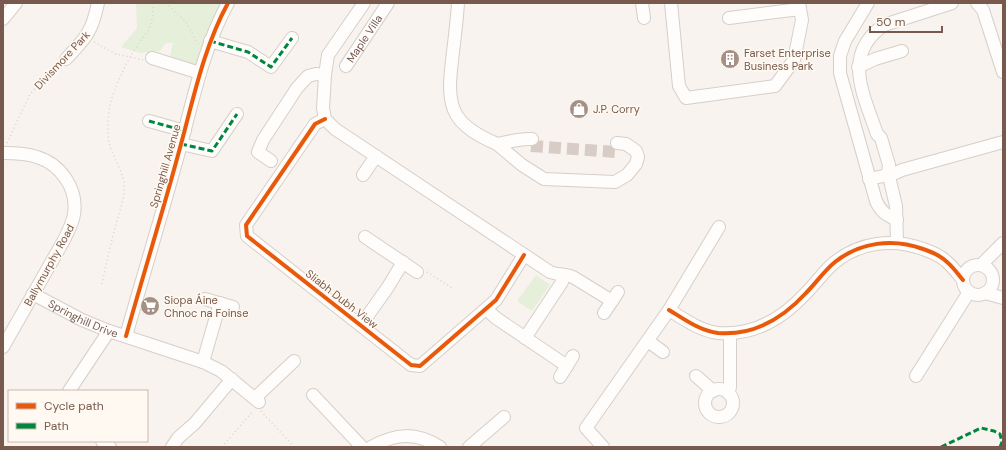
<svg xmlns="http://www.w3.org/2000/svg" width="1006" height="450" viewBox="0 0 1006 450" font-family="'DM Sans',sans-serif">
  <rect width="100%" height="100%" fill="#f8f3ee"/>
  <path fill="#e6efd9" d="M136 3H222L203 42 202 68 170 56 173 43H166L160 51 140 53 121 47 137 28Z
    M536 275 550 285 532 311 517 301Z"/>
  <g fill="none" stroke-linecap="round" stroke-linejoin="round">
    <path stroke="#d8cdc6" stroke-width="12" stroke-dasharray="12 6" stroke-linecap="butt" d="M531 146 616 152"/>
    <defs>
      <g id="minor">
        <path d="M364 3 328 55 325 75 323 108 325 119 335 129 550 272C558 275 565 274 573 277L612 301"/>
        <path d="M458 3C457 19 455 36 453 52 451 71 447 92 454 110 461 127 481 137 497 144"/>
        <path d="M642 3 644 18"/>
        <path d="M671 3 679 86 686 98 775 86 794 60 802 20 799 3"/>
        <path d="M868 3 845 41 840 56V73L876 201C881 212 886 215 897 220"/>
        <path d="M977 3 983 10 1003 72"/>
        <path d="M729 18 800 9"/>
        <path d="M3 19 16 3"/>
        <path d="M210 41 248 52 271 67 292 38"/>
        <path d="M152 58 200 73"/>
        <path d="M66 59C86 38 92 32 98 3"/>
        <path id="s1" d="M346 66 388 3"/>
        <path d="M858 67 875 59 902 51"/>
        <path d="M325 119 315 124 246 225 247 236 411 365 420 366 496 300 524 255"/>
        <path d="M149 121 185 131"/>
        <path d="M532 139C519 138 510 142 497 144L522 165 544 179 615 182 627 175 636 164 638 157 636 151 626 144 617 143"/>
        <path d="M181 144 212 151 237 114"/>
        <path d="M3 153C14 153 26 153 37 157 60 164 78 188 74 214 73 223 68 231 64 240L3 347"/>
        <path d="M271 161 258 152 263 140 297 88 308 76 316 74 325 75"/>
        <path d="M363 175 376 156"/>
        <path d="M869 179 893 174 902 170 1003 142"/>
        <path d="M365 237 417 272"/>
        <path d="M897 242 896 206 888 172 889 165 881 138 877 134C864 95 841 55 884 25L952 3"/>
        <path d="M981 265 1003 243"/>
        <circle cx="978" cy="280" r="15"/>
        <path d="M985 293 1003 298"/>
        <path id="s2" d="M33 294 82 320 109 331 203 362 221 371 259 402"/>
        <path d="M205 299 233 307"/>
        <path d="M486 309 496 318 567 366"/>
        <path d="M669 310C684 319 700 331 718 333 753 336 783 318 806 293 816 283 824 271 835 262 860 242 893 238 923 249 932 252 941 256 947 262 953 267 958 274 963 280"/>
        <path d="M604 313 618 292"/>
        <path d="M361 325 388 287 403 262"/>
        <path d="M126 336C144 272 164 208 181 144 194 96 204 47 228 3"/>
        <path d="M525 338 562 282V275"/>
        <path d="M648 341 663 352"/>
        <path d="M203 362 220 303"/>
        <path d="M696 376 713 391"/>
        <path d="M916 376 969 292"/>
        <path d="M560 377 573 356"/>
        <circle cx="719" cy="403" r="14"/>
        <path d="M69 391 109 331"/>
        <path d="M728 393 730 387V333"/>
        <path d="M313 395 362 447"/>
        <path d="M255 398 294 361"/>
        <path d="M102 441 110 447"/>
        <path d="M172 447 178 438 195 423 232 379"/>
        <path d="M371 447C396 433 416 432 440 447"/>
        <path d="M469 447 504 417"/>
        <path d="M603 447 586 428 669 310 719 227"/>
      </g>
    </defs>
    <use href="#minor" stroke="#d6cfc9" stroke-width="14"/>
    <path stroke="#dad3d0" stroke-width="1.5" stroke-dasharray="1 3" stroke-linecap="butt" d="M166 3 185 21 198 44
      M94 42 116 54 143 60
      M7 143 30 94 58 66
      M427 272 452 288
      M102 284C106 265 110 246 115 228 118 216 123 204 124 192 126 175 114 160 109 143 107 133 108 111 111 101 116 84 125 65 135 49 147 31 154 28 153 3
      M261 411 294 447
      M222 447 253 411"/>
    <use href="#minor" stroke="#fefdfc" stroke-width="12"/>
    <path stroke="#00873e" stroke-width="3" stroke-dasharray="6 3" stroke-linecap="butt" d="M210 41 248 52 271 67 292 38
      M149 121 185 131
      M181 144 212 151 237 114
      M941 447 981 428 994 431 1000 434 1002 442 1000 447"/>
    <defs>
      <path id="cycleway" d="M325 119 315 124 246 225 247 236 411 365 420 366 496 300 524 255
        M669 310C684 319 700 331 718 333 753 336 783 318 806 293 816 283 824 271 835 262 860 242 893 238 923 249 932 252 941 256 947 262 953 267 958 274 963 280
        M126 336C144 272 164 208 181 144 194 96 204 47 228 3"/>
    </defs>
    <use href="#cycleway" stroke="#fff9f1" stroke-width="6"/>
    <use href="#cycleway" stroke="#e8590c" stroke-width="4"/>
  </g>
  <defs>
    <symbol id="building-disc" viewBox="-11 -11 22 22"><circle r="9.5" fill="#a49085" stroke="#fff9f1"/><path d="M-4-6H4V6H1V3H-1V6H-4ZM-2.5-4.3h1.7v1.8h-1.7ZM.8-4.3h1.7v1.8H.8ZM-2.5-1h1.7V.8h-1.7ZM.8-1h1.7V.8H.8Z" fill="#fff"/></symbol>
    <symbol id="shop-disc" viewBox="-11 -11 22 22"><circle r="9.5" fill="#a49085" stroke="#fff9f1"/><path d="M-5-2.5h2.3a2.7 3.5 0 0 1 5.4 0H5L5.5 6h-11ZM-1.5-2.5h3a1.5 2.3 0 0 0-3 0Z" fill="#fff"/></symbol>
    <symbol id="supermarket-disc" viewBox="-11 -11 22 22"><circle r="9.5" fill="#a49085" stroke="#fff9f1"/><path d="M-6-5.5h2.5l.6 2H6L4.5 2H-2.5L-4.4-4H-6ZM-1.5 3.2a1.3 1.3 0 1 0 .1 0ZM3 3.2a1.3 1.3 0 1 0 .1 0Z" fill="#fff"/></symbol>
  </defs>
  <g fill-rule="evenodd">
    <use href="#building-disc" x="719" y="48" width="22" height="22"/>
    <use href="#shop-disc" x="568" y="98" width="22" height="22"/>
    <use href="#supermarket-disc" x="139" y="295" width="22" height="22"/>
  </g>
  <g text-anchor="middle" stroke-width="3" stroke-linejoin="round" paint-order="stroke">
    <g font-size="11" fill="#775a4d" stroke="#fff9f1">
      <text dy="4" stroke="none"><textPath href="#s1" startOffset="33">Maple Villa</textPath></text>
      <text transform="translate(62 60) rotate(-47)" y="4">Divismore Park</text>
      <text transform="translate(165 166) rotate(-74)" y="4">Springhill Avenue</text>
      <text transform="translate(49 265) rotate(-61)" y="4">Ballymurphy Road</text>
      <text transform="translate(342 299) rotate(38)" y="4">Sliabh Dubh View</text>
      <text dy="4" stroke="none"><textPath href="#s2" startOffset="56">Springhill Drive</textPath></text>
    </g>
    <g font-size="11" fill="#775a4d" stroke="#fff9f1" text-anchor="start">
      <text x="744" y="57">Farset Enterprise<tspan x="744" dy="13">Business Park</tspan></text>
      <text x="593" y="113">J.P. Corry</text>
      <text x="164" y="304">Siopa Áine<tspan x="164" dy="13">Chnoc na Foinse</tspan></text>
    </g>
  </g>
  <rect width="1006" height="450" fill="none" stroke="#775a4d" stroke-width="8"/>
  <rect x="8" y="390" width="140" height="52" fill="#fff9f1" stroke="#c9b9af"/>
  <rect x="16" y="403" width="20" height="6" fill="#e8590c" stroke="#c9b9af"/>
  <text x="44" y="410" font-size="12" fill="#775a4d">Cycle path</text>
  <rect x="16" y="423" width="20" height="6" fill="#00873e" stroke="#c9b9af"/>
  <text x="44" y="430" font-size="12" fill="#775a4d">Path</text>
  <path d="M870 26v6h72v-6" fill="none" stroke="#775a4d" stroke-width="2"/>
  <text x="876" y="26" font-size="12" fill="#775a4d" stroke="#fff9f1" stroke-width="3" paint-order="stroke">50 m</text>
</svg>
